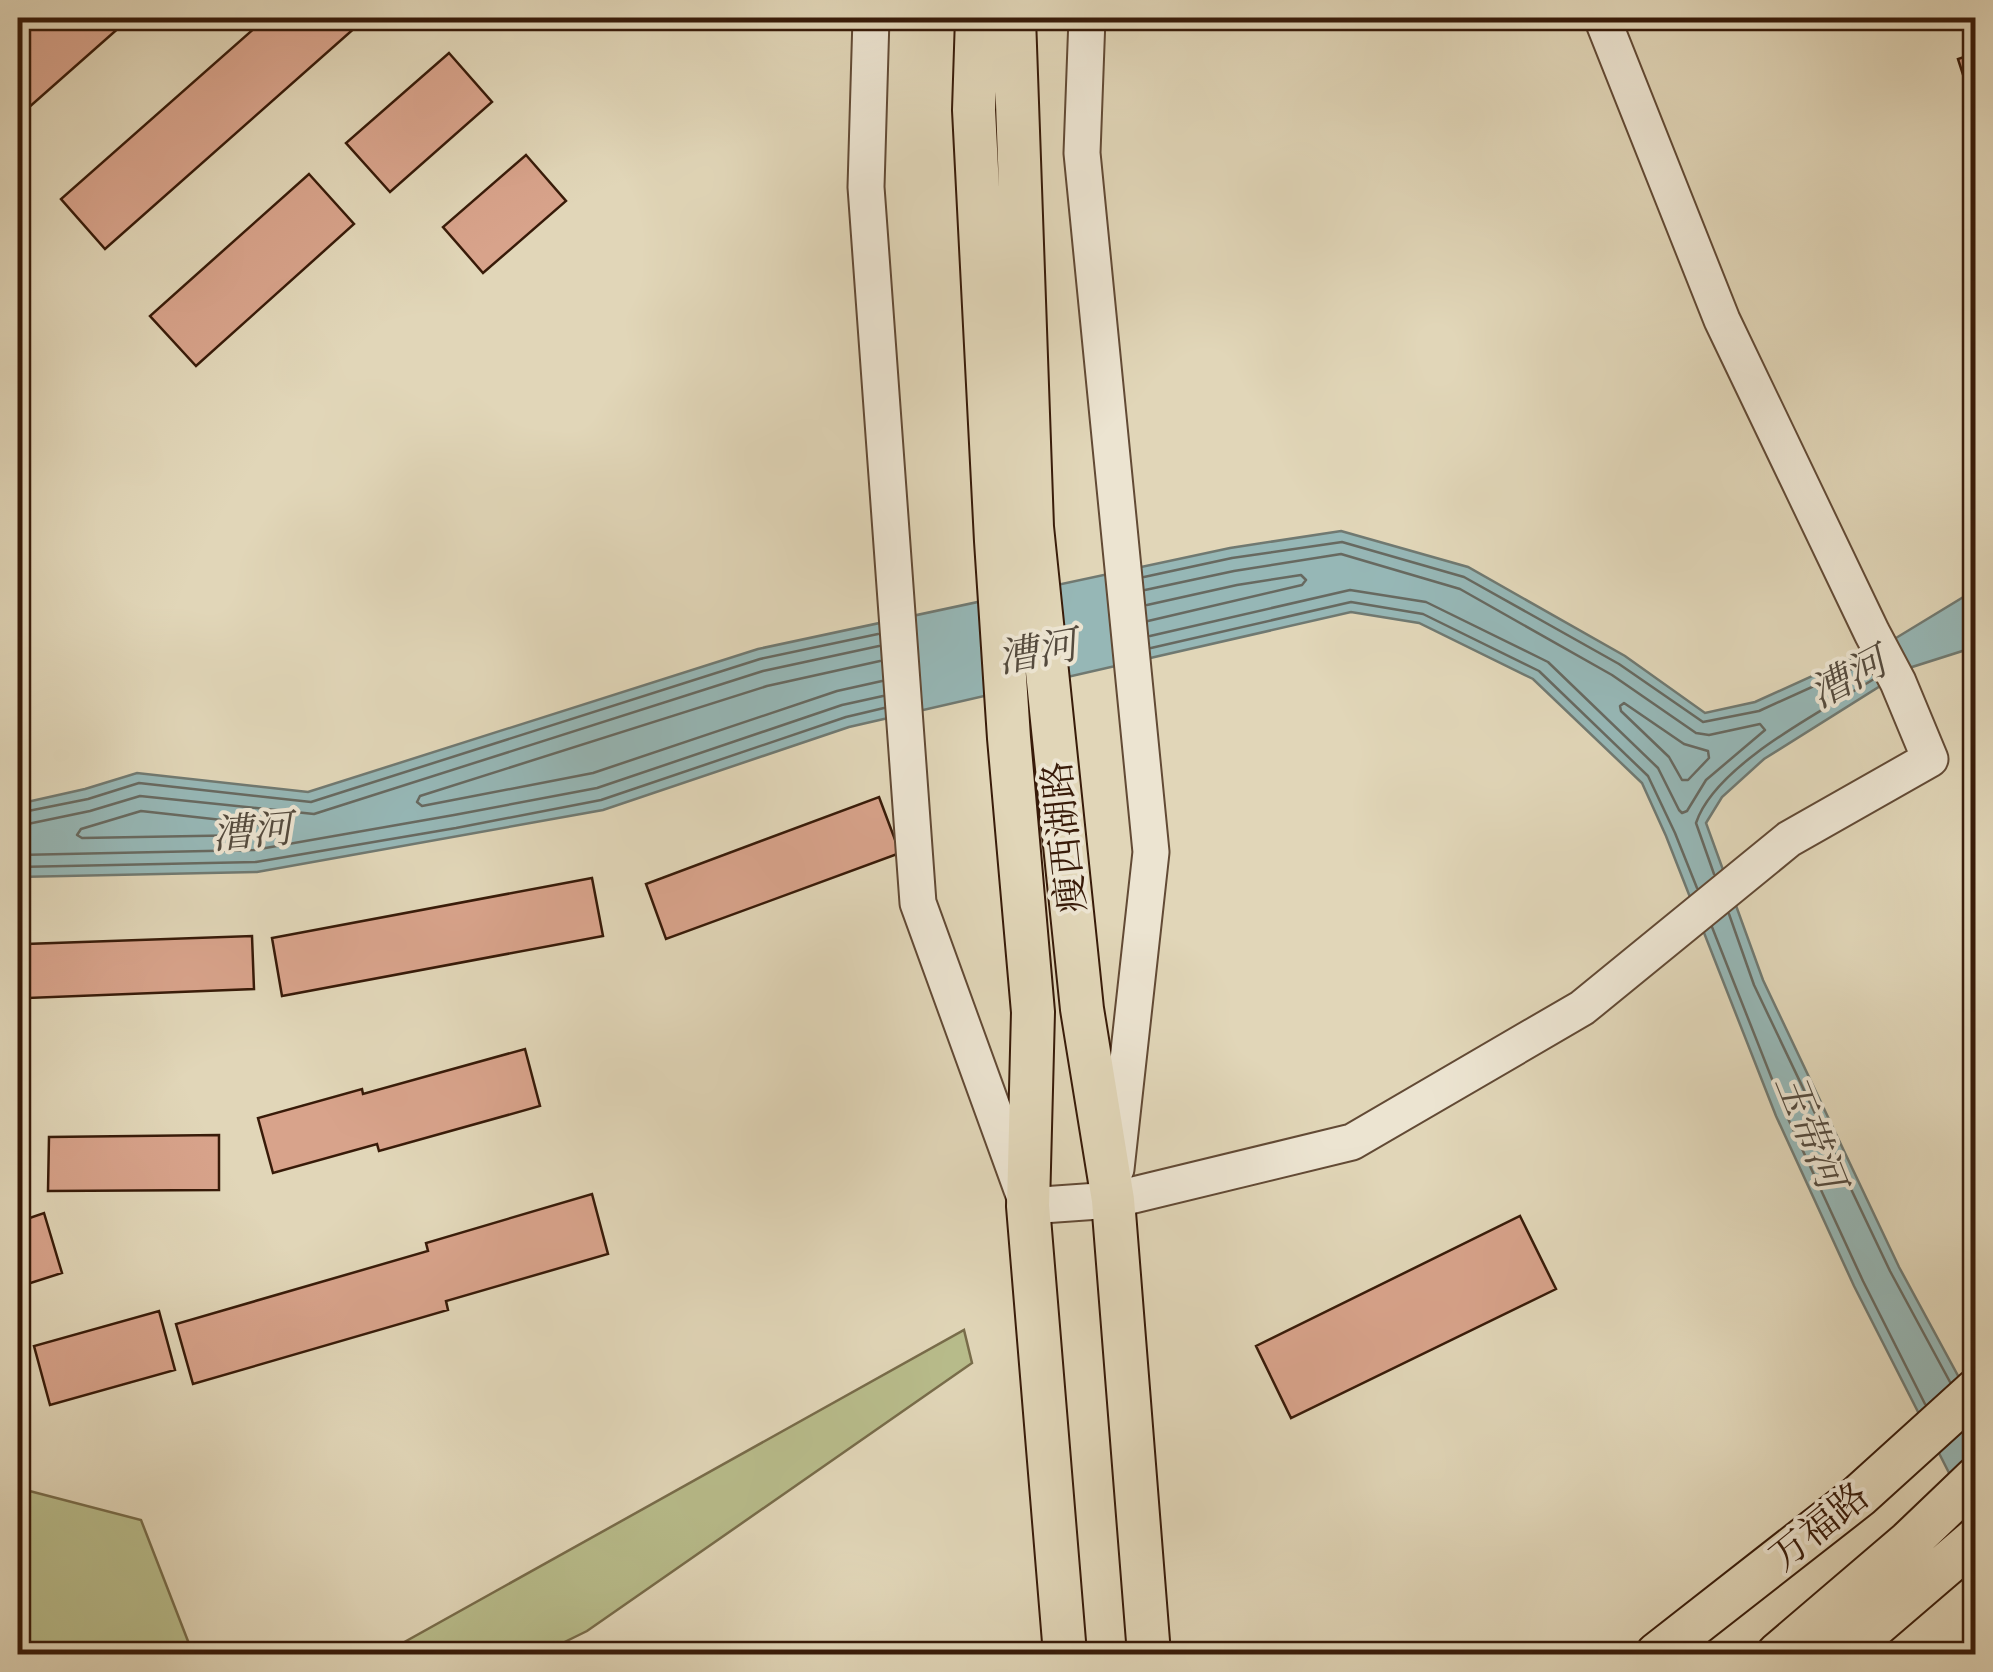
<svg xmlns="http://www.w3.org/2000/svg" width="1993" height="1672" viewBox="0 0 1993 1672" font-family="'Sorts Mill Goudy','Noto Serif SC',serif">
  <rect width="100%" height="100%" fill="#e1d6b8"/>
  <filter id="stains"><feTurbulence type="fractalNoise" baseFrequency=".002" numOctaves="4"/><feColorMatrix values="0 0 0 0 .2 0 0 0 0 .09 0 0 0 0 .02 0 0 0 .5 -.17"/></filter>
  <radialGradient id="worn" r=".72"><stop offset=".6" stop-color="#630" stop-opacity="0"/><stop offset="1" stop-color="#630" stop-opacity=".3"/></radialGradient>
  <path fill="#b8bc8b" stroke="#786c4a" stroke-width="2.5" d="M964 1330 972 1363 587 1631 540 1654H383Z
    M18 1488 141 1520 193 1654H18Z"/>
  <path fill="#96b7b6" stroke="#707971" stroke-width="2.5" d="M1341 531 1468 567 1625 656 1705 713 1755 702 1896 638 1975 590V647L1909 668 1764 759 1722 797 1706 823 1763 980 1899 1267 1975 1407V1524L1854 1286 1776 1116 1666 836 1642 783 1533 679 1419 623 1351 612 849 727 603 810 257 872 18 877V804L85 789 137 773 308 792 758 649 1230 548Z"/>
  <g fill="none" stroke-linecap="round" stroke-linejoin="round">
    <path stroke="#676960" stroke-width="2.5" d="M1144 577 1232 558 1342 542 1464 577 1619 664 1703 722 1759 711 1865 663
      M1145 590 1234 571 1341 554 1460 589 1612 675 1696 733 1709 735 1760 724 1765 730 1706 780 1687 811 1682 813 1679 810 1658 768 1548 662 1426 602 1350 590 1150 636
      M1147 605 1237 585 1301 575 1306 580 1302 585 1148 621
      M1151 648 1351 602 1423 614 1539 671 1648 776 1675 833 1697 888
      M880 661 767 686 420 796 417 802 422 806 593 773 837 691 882 681
      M1624 703 1684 744 1708 751 1709 758 1688 780H1682L1669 757 1621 711 1620 706Z
      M141 811 258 824 262 830 259 834 253 835 82 838 77 835 81 829Z
      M18 813 88 799 139 783 311 802 760 659 878 634
      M18 826 90 811 140 796 314 814 763 671 879 646
      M18 855 254 850 454 815 597 788 842 705 883 696
      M18 867 256 862 456 828 601 800 846 717 884 708
      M1714 874 1696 823C1715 765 1822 711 1874 679
      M1729 914 1754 985 1890 1271 1950 1382
      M1712 927 1785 1112 1863 1281 1925 1404"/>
  </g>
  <path fill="#d8a38b" stroke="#381b09" stroke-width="2.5" d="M28 18H130L18 117V27Z
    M266 18H366L105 249 61 199Z
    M449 53 492 102 390 192 346 143Z
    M1976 53V105L1973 106 1958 59Z
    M526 155 566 201 483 273 443 227Z
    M309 174 354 224 196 366 150 316Z
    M879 797 900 853 666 939 646 884Z
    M592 878 603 936 282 996 272 938Z
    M252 936 254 989 28 998 26 944Z
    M525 1049 540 1106 379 1151 377 1144 273 1173 258 1118 362 1089 363 1094Z
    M219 1135V1190L48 1191 49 1137Z
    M592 1194 608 1254 446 1301 448 1310 193 1384 176 1324 428 1251 426 1243Z
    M44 1213 62 1273 18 1287V1222Z
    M1520 1216 1556 1289 1291 1418 1256 1346Z
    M159 1311 175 1370 50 1405 34 1346Z"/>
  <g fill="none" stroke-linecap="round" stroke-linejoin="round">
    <defs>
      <path id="minor" d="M871 18 866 187 918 903 1028 1206 1113 1200 1352 1142 1582 1008 1789 839 1930 759 1898 682 1872 633 1722 320 1602 18
        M1087 18 1082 153 1151 852 1116 1169"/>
      <path id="major" d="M977 18 974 110 996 541 1009 738 1033 1012 1028 1206 1065 1654
        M1014 18 1032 527 1082 1009 1113 1200 1149 1654
        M1657 1654 1859 1496 1976 1390
        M1778 1654 1909 1542 1976 1478
        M1842 1654 1976 1539"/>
    </defs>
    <use href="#minor" stroke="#624a35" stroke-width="39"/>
    <use href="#major" stroke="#381b09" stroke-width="46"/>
    <use href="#minor" stroke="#ece4d1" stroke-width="35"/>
    <use href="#major" stroke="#e1d6b8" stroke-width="42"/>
  </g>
  <g text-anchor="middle" stroke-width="8" stroke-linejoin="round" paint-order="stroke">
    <g font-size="38" fill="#381b09" stroke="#ece4d1">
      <text transform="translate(1064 837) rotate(-96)" y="13">瘦西湖路</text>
      <text transform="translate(1819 1526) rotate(-39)" y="13">万福路</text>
    </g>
    <g font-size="40" font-style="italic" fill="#544a3d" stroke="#ece4d1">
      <text transform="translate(1037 651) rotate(-11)" y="14">漕河</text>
      <text transform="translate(1848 677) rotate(-28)" y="14">漕河</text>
      <text transform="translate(252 831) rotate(-5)" y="14">漕河</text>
      <text transform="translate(1811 1131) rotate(68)" y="14">玉带河</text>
    </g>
  </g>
  <rect width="1993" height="1672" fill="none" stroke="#e1d6b8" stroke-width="60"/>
  <rect x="20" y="20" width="1953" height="1632" fill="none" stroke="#381b09" stroke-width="5"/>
  <rect x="30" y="30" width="1933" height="1612" fill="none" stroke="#381b09" stroke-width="2.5"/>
  <rect width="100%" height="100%" filter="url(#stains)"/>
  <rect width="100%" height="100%" fill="url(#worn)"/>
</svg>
